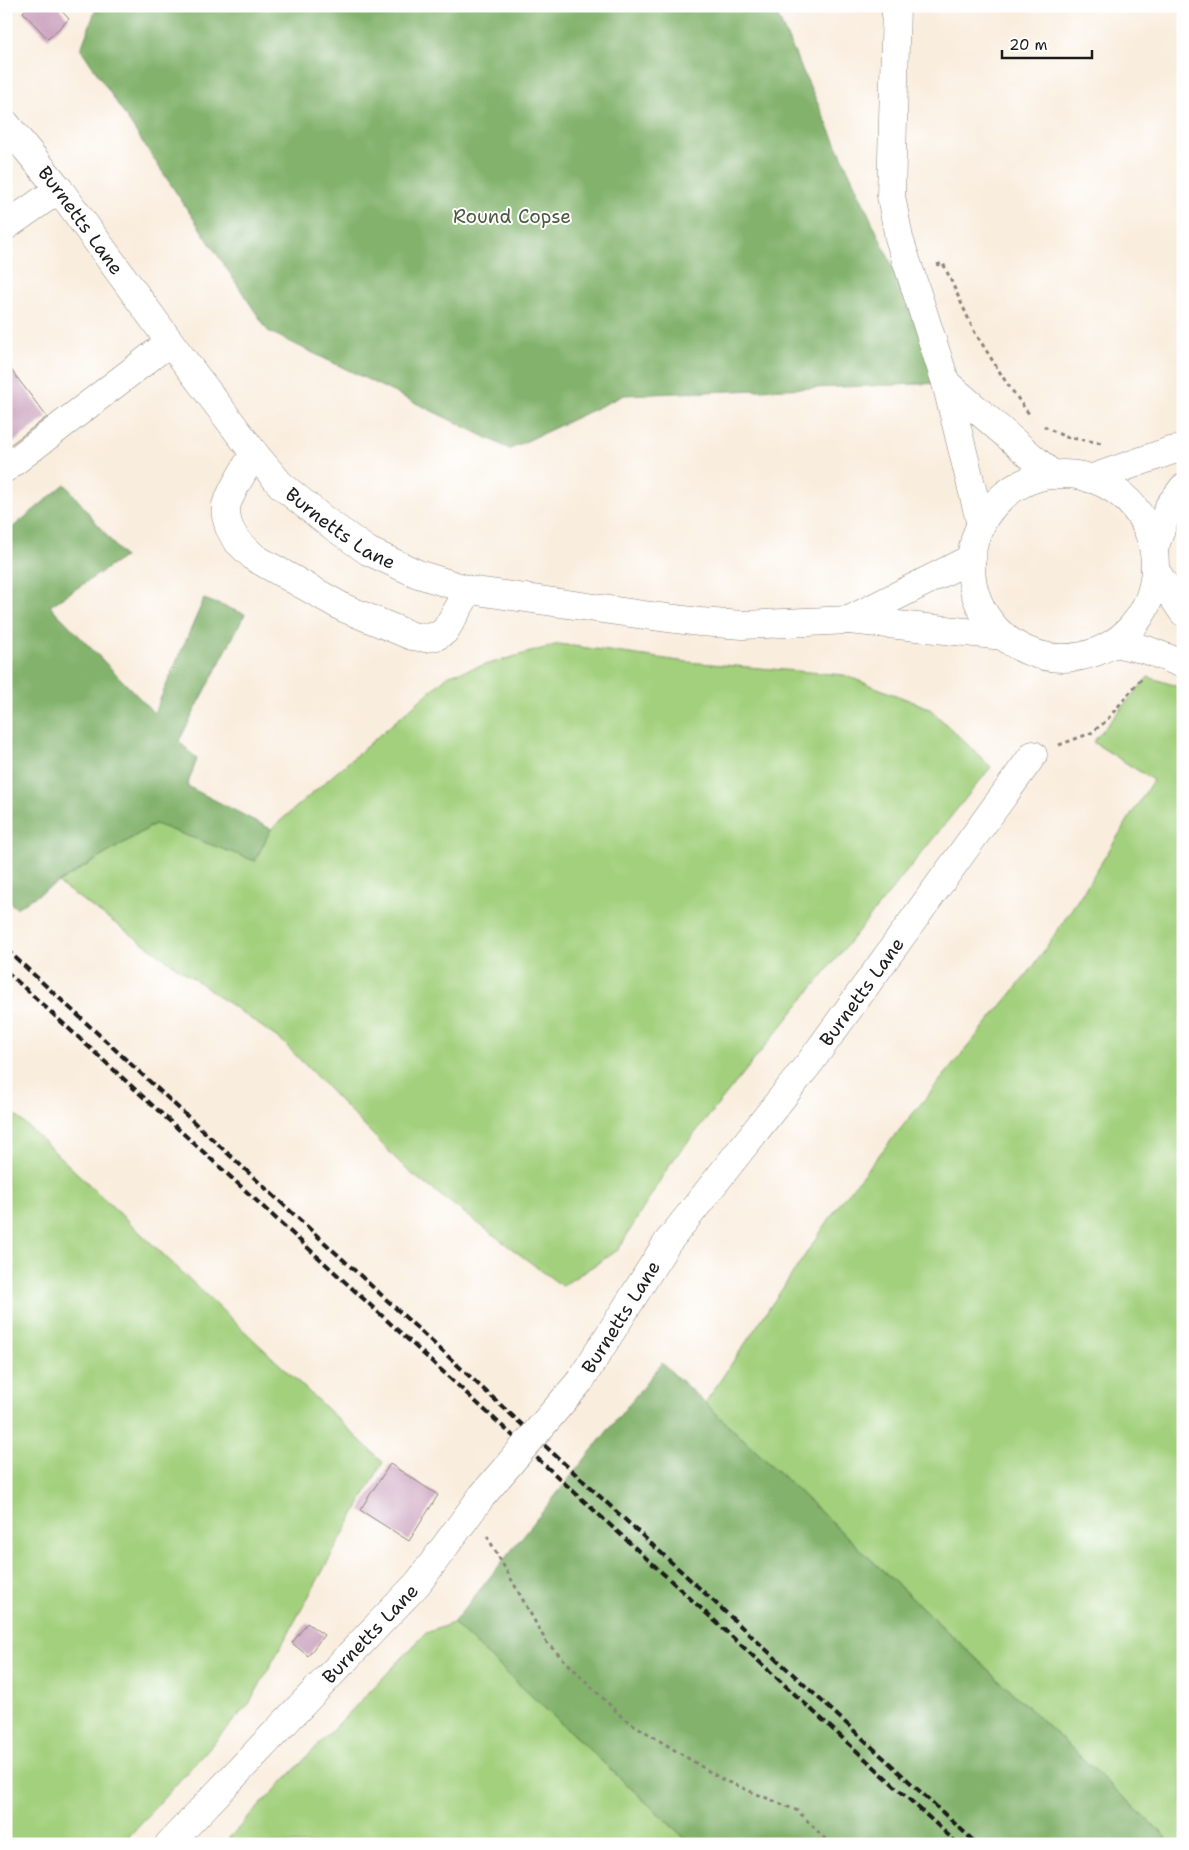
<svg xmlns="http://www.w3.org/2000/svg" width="1189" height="1850" viewBox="0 0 1189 1850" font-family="'Shantell Sans',sans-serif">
  <rect width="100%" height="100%" fill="#fff"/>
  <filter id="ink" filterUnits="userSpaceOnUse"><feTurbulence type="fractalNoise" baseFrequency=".02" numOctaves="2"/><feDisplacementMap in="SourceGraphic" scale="10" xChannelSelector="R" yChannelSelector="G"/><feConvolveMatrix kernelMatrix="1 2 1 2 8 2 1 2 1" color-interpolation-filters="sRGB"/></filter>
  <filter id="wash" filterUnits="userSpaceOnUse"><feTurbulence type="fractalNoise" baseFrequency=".0096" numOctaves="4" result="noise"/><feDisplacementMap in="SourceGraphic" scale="20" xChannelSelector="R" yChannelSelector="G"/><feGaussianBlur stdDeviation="1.12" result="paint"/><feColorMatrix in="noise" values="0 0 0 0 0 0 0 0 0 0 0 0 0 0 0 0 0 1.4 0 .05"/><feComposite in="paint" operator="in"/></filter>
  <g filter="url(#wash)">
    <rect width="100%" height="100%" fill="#f9eddd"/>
    <path fill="#a3d07d" stroke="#60764c" d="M559 644 687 662 844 675 929 708 991 767 670 1164 618 1250 562 1286 408 1171 282 1041 58 883 155 824 255 860 271 829 449 675Z
      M1148 677 1183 688V1844H1173L705 1403 843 1199 1033 967 1083 892 1153 780 1093 742Z
      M6 1106 383 1462 249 1704 122 1844H6Z
      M453 1623 691 1844H223L426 1633Z"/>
    <path fill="#82b26c" stroke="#4f6744" d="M97 6H773L946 383 624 395 510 449 268 331 81 49Z
      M65 484 124 557 50 606 154 713 204 599 245 614 179 741 197 759 187 786 271 829 255 861 155 824 16 908 6 899V533Z
      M662 1363 705 1403 1173 1844H691L453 1623Z"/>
    <g id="blocks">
      <path fill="#caa1bd" d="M29 6H57L69 19 48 39 23 12Z
        M6 363 47 417 6 448Z
        M390 1464 438 1495 409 1541 360 1510Z
        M307 1623 324 1635 308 1656 292 1643Z"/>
    </g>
  </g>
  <g filter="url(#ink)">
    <use href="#blocks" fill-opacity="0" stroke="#8a847c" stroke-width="1"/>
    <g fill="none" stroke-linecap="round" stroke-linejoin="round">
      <defs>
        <g id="minor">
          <path d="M896 6 891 196 899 238 946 383 981 525"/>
          <path id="s1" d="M6 124 59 189 170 342 254 453 281 485 323 519 368 551 418 574 469 590 644 615 700 622 743 625 849 620 1004 636"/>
          <path d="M6 226 59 189"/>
          <path d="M946 383 1053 475"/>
          <path d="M254 453 235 486 226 505V516L229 527 236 540 255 558 344 608 412 636 425 638 437 636 445 631 469 590"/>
          <path d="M6 468 170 342"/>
          <circle cx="1063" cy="566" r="92"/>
          <path d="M1090 479 1170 451 1183 449"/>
          <path d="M1154 549 1169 506 1183 488"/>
          <path d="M1155 570 1183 612"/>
          <path d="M849 620 972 558"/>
          <path d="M1114 643 1147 650 1183 664"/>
          <path id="s2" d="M580 1381 667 1243 811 1061 1033 755"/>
          <path id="s3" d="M169 1844 418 1583 482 1496"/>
        </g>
      </defs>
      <use href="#minor" stroke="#8a847c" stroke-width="29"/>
      <path stroke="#8a847c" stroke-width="3" stroke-dasharray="4 4" stroke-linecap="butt" d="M937 265 943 263 974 331 1006 382 1029 414
        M1044 426 1065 437 1102 443
        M1059 745 1091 733 1105 722 1142 678
        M487 1536 547 1643 623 1718 723 1780 798 1811 830 1844"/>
      <use href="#minor" stroke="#fff" stroke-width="28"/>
      <path stroke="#1c1c1c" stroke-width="4" stroke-dasharray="8 4" stroke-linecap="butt" d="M6 949 977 1844
        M6 971 958 1844"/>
      <defs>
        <path id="minor-bridge" d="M482 1496 580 1381"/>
      </defs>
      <use href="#minor-bridge" stroke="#8a847c" stroke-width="29" stroke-linecap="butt"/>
      <use href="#minor-bridge" stroke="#fff" stroke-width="28"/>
    </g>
  </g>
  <g text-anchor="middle" stroke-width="4" stroke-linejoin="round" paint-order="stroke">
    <g font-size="19" fill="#4b5b3e" stroke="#fff">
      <text x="512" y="223">Round Copse</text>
    </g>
    <g font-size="19" fill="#1c1c1c" stroke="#fff">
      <text dy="7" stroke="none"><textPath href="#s1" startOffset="122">Burnetts Lane</textPath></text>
      <text dy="7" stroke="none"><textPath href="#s1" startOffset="528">Burnetts Lane</textPath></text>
      <text dy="7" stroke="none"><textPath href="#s2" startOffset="481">Burnetts Lane</textPath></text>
      <text dy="7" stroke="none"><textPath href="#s2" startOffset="76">Burnetts Lane</textPath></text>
      <text dy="7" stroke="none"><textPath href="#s3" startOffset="291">Burnetts Lane</textPath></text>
    </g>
  </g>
  <rect width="1189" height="1850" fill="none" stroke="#fff" stroke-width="25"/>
  <path d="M1002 50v8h90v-8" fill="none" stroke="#1c1c1c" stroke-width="2.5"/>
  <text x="1009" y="50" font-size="15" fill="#1c1c1c" stroke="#ffffff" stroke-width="4" paint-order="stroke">20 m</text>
</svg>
